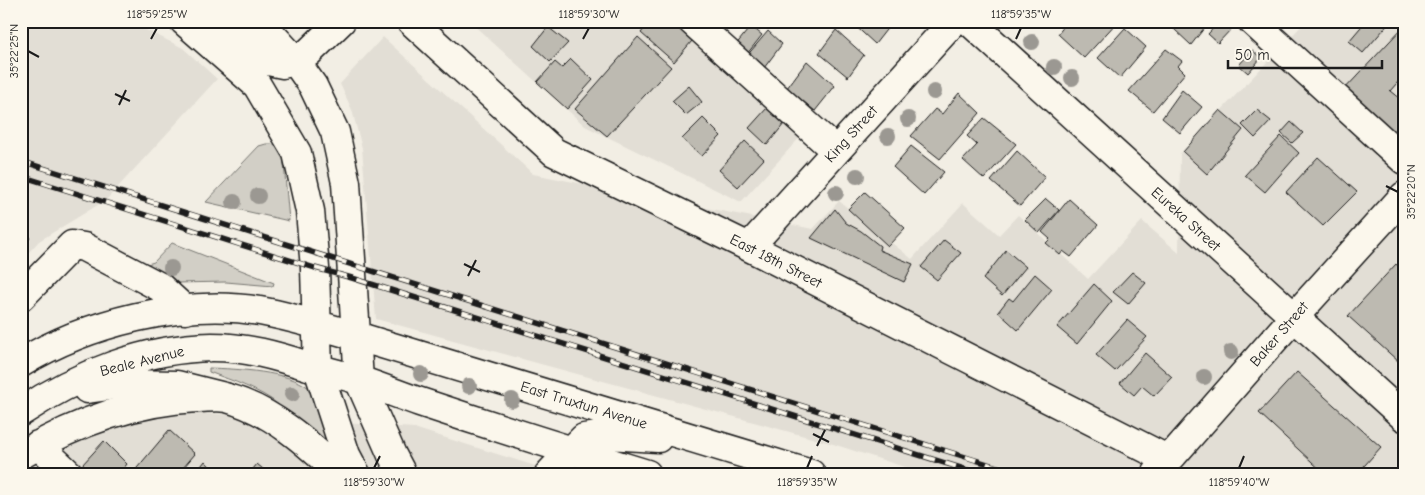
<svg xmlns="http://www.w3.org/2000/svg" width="1425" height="495" viewBox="0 0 1425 495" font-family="'Comic Neue',sans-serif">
  <rect width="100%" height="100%" fill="#f2eee4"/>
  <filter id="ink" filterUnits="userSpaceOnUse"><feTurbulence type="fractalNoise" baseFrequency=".02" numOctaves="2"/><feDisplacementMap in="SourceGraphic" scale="10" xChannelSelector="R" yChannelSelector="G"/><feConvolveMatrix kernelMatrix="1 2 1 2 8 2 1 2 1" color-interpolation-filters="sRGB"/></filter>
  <g filter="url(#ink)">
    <path fill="#e2ded5" d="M21 21H128L183 48 217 79 106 200 39 241 21 261Z
      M469 21H678L803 134 741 202 585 126Z
      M1306 21H1404V474H926L830 443 376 319 362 148 352 110 340 84 383 37 533 174 813 229 839 201 912 259 963 203 999 235 1018 215 1088 279 1142 221 1179 253 1180 154Z
      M177 411 414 428 561 474H21V469L36 458 139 416Z"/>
    <path fill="#d2cfc6" stroke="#777671" d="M266 144H272L283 152 289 221 206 202 259 146Z
      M172 243 274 283 273 286 226 282 176 283 144 265 154 262Z
      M209 368C236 369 288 371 309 388L326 439 320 442C306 430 293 417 279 405 259 389 233 381 209 372Z"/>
    <path fill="#bdbab1" stroke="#1c1c1c" d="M650 21H670L692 41 674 62 641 33Z
      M850 21H893L875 44Z
      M1068 21H1118L1084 58 1058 34Z
      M1180 21H1199L1205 27 1191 45 1174 29Z
      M1220 21H1226L1233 27 1218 43 1208 34Z
      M1366 21H1391L1363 53 1349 41Z
      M751 26 762 35 747 54 735 46Z
      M1404 26V75L1390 91 1404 102V127L1393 139 1342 92Z
      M548 27 568 43 550 62 533 46Z
      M1125 28 1146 47 1120 78 1098 58Z
      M836 30 864 55 848 77 819 53Z
      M768 31 782 44 761 72 745 58Z
      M638 37 671 67 607 136 575 109Z
      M1166 49 1182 61 1178 66 1185 73 1153 111 1129 91Z
      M1252 50 1261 58 1248 73 1239 65Z
      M571 59 593 80 567 109 537 82 555 62 562 68Z
      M807 61 835 86 815 111 787 88Z
      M689 86 702 102 686 115 672 101Z
      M1182 90 1202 107 1180 133 1162 118Z
      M959 93 980 113 940 159 911 136 935 109 942 114Z
      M767 108 784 124 767 145 749 128Z
      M1220 110 1243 130 1207 174 1183 152Z
      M1257 110 1271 121 1255 138 1242 125Z
      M703 118 721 136 702 156 682 139Z
      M984 118 1016 144 984 179 963 160 977 145 967 136Z
      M1291 122 1303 133 1292 143 1281 133Z
      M1281 136 1299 153 1265 192 1245 175Z
      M745 141 764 159 738 187 719 170Z
      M911 146 944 172 924 195 893 167Z
      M1017 151 1045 177 1020 206 991 181Z
      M1318 157 1357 192 1323 226 1286 192Z
      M865 192 905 228 888 246 848 209Z
      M1046 199 1059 210 1039 233 1025 220Z
      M1069 199 1098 225 1071 257 1063 251 1060 255 1046 243 1050 239 1042 232Z
      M835 209 846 223 861 231 880 246 879 250 913 264 904 282 811 238Z
      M21 229 30 238 21 248Z
      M944 240 961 253 937 280 921 267Z
      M1006 250 1026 267 1002 296 983 279Z
      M1396 264 1404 272V356L1399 362 1348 316Z
      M1132 272 1146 283 1128 304 1113 292Z
      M1035 274 1052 289 1018 330 998 312 1009 298 1013 301Z
      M1094 284 1112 301 1077 344 1057 327Z
      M1127 320 1147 337 1115 371 1096 355Z
      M1145 353 1172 377 1154 396 1142 386 1134 395 1120 383Z
      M1297 372 1381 447 1357 474H1325L1259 413Z
      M169 430 195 454 178 474H132Z
      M104 441 127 464 119 474H90L82 465Z
      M205 461 217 474H195Z
      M257 464 269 474H249Z"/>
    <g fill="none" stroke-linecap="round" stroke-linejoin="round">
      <defs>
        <path id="minor" d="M411 21 554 152 749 247 1169 460
          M692 21 836 151
          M969 21 1404 417
          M1252 21 1404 160
          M294 59 308 53 341 21
          M749 247 954 21
          M21 297 72 245 84 247 160 287 185 310
          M318 369 346 455 356 474
          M359 380 392 455 402 474
          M38 445 69 474
          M21 455C75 423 134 401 197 398 206 398 218 396 227 398 271 410 308 443 340 474
          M1157 473 1294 317 1404 196
          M549 474 571 451"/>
        <path id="major" d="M184 21 257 85 297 153 310 211 315 268 318 369
          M211 21 231 28 263 60 283 64 294 59
          M259 21 294 59 313 86 335 132 346 183 359 380
          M21 363C86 323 184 298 260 311 293 317 325 327 356 336L811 474
          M87 389 124 384 177 385 225 397
          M21 412C76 375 145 348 212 347 246 347 277 356 308 366 325 371 343 375 359 380 380 387 400 395 420 402 495 427 571 451 647 474
          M571 451 584 438 607 435 658 438"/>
      </defs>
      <use href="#minor" stroke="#1c1c1c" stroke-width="31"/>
      <use href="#major" stroke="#1c1c1c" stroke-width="31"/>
      <use href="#minor" stroke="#fbf7ec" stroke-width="28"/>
      <use href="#major" stroke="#fbf7ec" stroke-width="28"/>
      <defs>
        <path id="rail" d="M21 161 1020 474
          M21 176 315 268 352 278 980 474"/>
      </defs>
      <use href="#rail" stroke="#1c1c1c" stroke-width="5.5"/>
      <use href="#rail" stroke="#fbf7ec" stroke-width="4" stroke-dasharray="11" stroke-linecap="butt"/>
    </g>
    <g fill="#9b9892">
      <circle cx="1032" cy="42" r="8"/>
      <circle cx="1054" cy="67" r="8"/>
      <circle cx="1072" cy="78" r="8"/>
      <circle cx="934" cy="92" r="8"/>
      <circle cx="908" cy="119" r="8"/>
      <circle cx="888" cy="136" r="8"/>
      <circle cx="857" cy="176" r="8"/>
      <circle cx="836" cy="193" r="8"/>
      <circle cx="258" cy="196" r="8"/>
      <circle cx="234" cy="202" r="8"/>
      <circle cx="171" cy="268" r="8"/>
      <circle cx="1231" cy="352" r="8"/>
      <circle cx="421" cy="374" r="8"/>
      <circle cx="1204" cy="377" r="8"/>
      <circle cx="469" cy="386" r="8"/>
      <circle cx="292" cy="394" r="8"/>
      <circle cx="512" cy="400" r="8"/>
    </g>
  </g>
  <path fill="none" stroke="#1c1c1c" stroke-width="2" d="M151 39 157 28M583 39 589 28M1016 39 1021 28M28 51 39 57M115 94 130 101M119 105 126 90M1386 186 1398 192M464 264 480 272M468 276 476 260M813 434 829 442M817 446 825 430M374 468 380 456M807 468 812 456M1239 468 1244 456"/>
  <g text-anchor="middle" stroke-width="4" stroke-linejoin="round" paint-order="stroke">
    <g font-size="15" fill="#1c1c1c" stroke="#fbf7ec">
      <text transform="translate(851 134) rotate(-48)" y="5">King Street</text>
      <text transform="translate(1186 219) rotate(42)" y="5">Eureka Street</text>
      <text transform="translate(776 261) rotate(27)" y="5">East 18th Street</text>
      <text transform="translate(1279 334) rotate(-49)" y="5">Baker Street</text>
      <text transform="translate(142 361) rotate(-14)" y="5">Beale Avenue</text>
      <text transform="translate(584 405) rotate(17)" y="5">East Truxtun Avenue</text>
    </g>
  </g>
  <rect width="1425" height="495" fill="none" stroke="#fbf7ec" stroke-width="55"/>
  <path d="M1228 60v8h154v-8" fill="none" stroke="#1c1c1c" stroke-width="2.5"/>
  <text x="1235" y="60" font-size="15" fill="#1c1c1c" stroke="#fbf7ec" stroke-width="4" paint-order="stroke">50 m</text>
  <rect x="28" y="28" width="1370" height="440" fill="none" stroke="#1c1c1c" stroke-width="2"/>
  <g font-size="12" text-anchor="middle" fill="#1c1c1c">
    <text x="157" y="18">118°59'25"W</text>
    <text x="589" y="18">118°59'30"W</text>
    <text x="1021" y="18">118°59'35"W</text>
    <text transform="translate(14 51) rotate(-90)" y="4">35°22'25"N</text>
    <text transform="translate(1411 192) rotate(-90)" y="4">35°22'20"N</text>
    <text x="374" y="486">118°59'30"W</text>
    <text x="807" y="486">118°59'35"W</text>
    <text x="1239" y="486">118°59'40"W</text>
  </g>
</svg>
